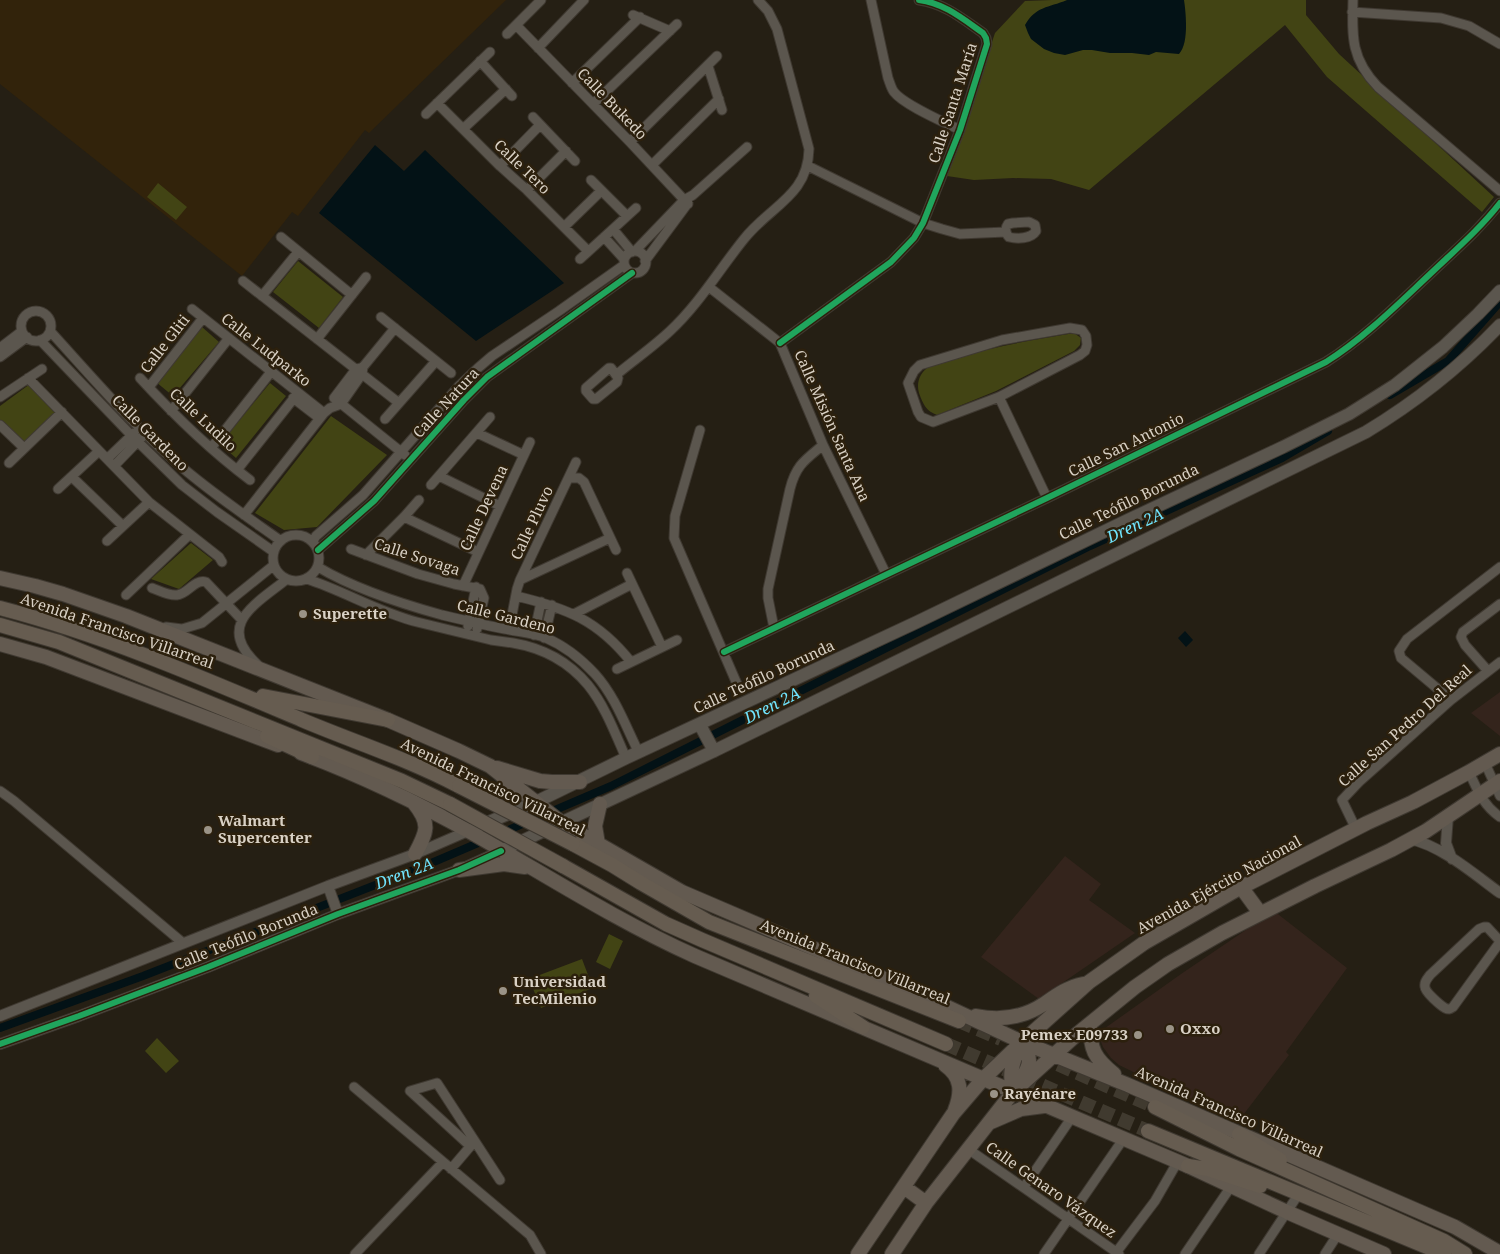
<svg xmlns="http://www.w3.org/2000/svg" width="1500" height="1254" viewBox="0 0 1500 1254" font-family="'Noto Serif',serif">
  <rect width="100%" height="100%" fill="#251f14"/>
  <path fill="#34241c" d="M1500 692V736L1471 713Z
    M1065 856 1101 884 1089 900 1135 933 1039 999 981 957Z
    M1274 911 1347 968 1286 1052 1289 1055 1237 1123 1119 1065 1111 1058 1103 1047 1100 1039 1101 1031 1181 974Z"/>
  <path fill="#32230b" d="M0 0H506L369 133 365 130 298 216 292 212 242 276 0 84Z"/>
  <path fill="#424414" d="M1052 0H1306V15L1339 54 1494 197 1482 212 1327 77 1285 25 1089 190 1051 179 1013 178 974 180 947 176 995 33 1025 1Z
    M158 183 187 207 176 220 147 197Z
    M298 261 343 297 319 328 273 292Z
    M202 327 219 342 173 396 156 382Z
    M1074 333 1081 338 1080 345 1074 351 996 391 937 415C926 411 923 404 919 393 916 383 920 372 929 367 937 363 947 361 955 359 994 346 1034 340 1074 333Z
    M270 383 286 396 236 458 220 444Z
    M30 384 56 413 24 442 0 420V406Z
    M331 416 387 455 317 527 284 530 255 513Z
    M191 543 213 560 179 589 151 579Z
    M609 934 623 941 610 969 596 962Z
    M582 959 593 988 541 1008 529 979Z
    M157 1038 179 1061 166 1073 145 1051Z"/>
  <path fill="#031216" d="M1067 0H1184C1186 13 1189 44 1179 54L1156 52 1149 55 1132 53H1110L1092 50H1083L1065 55 1054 53 1044 49 1031 39 1028 33 1025 25C1036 6 1048 8 1067 0Z
    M375 145 404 171 425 150 564 283 476 341 319 213Z
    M1185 631 1193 640 1186 647 1178 638Z"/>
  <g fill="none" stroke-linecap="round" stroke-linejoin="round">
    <path stroke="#031216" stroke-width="8" d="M1390 395 1448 361 1500 302
      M0 1028 143 976 429 864 611 786 1090 546 1282 458 1328 431"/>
    <path stroke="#403a2f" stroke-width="14" stroke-dasharray="14 7" stroke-linecap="butt" d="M959 1021 1001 1039
      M946 1044 1148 1131
      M1039 1056 1155 1107"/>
    <defs>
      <path id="minor" d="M871 0 888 78C890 83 891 88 894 92 904 105 944 122 960 130
        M1353 0C1352 37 1351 59 1378 87L1500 191
        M1352 12 1441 18 1469 26 1500 44
        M633 15 670 31
        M516 25 630 142 688 204
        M507 34 541 0
        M538 48 584 0
        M480 61 512 96
        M708 66 722 110
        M572 83 640 17
        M437 103 500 166 527 190 588 251
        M593 104 677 24
        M426 114 490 52
        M533 117 575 161
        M464 128 506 89
        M630 142 717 56
        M652 165 719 99
        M500 166 540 125
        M808 166 923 223 942 229 960 234 1006 232
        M591 180 627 216
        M527 190 566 151
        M1013 223 1029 222 1035 225 1036 231C1031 239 1017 239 1009 237 1005 233 1005 228 1008 224Z
        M564 227 601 191
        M613 229 632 252
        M281 237 352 295
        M604 237 624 259
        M635 251 684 200 693 195 747 147
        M624 262a11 11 0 1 1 22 0a11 11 0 1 1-22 0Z
        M580 259 636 208
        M645 261 688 203
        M243 281 399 403
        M709 287 780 343 823 445 886 574
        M262 296 298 252
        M192 309 324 413
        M21 326a15 15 0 1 1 30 0a15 15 0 1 1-30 0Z
        M381 317 451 373
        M1070 328 1082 330 1086 336 1087 345 1085 351 1080 355 999 397 933 422 921 417 918 412 908 383 914 371 920 365 1002 340Z
        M50 331C91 376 131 423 177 463 210 492 246 516 281 541
        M317 339 366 277
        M40 340 131 435 182 485 217 512 274 552
        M780 343 891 262 914 238 923 223 960 130 987 44 986 38 983 33C963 19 944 3 919 0
        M0 348 22 331
        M0 357 27 337
        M609 368H611L618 378 617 382 596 399H593L586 391V388Z
        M616 375C634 360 653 347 670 331 699 304 719 270 744 239 770 206 808 196 809 149L777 29 768 11 758 0
        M28 378 149 502 219 557 222 562
        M140 378C174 415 210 450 250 480
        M149 387 203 318
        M0 397 42 369
        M999 397 1047 498
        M293 398 319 418
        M334 398 405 455
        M334 398 356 369 360 368
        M171 411 229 338
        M385 419 436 361
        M0 425 24 448
        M700 430 675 516 674 538 737 684
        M477 433 524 455
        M211 448 271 372
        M107 459 134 433
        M9 463 62 412
        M114 466 142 437
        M237 470 298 393
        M439 476 500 506
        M72 477 123 526
        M569 478H579L584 482 616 550
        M431 485 490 417
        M58 489 99 451
        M244 515 324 413 330 408 341 404 362 374 363 367 395 328
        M404 517 478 552
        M273 558a23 23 0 1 1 46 0a23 23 0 1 1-46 0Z
        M107 541 149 502
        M313 541 316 536 363 495 459 386 478 368 492 356 559 311 624 265
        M351 549 418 574 454 584 480 589 484 598 477 629
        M318 550 374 501 464 400 487 377 632 273
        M366 555 404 517 419 500
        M318 567C353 588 402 604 442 615 463 620 484 625 505 629 518 632 533 633 546 638 565 646 581 659 595 674 615 696 626 727 639 753
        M627 573 662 647
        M307 579C344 591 378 612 417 622 441 628 466 634 491 640 498 641 506 642 513 643 543 648 568 661 588 685 605 706 615 733 626 758
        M520 580 610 538
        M463 586 530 442
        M152 588C160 591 169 596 177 595 188 594 194 579 206 582L241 619
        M126 595 189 535
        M516 596C566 608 598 620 631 662
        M574 614 632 584
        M511 620 517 589 520 580 576 462
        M468 626 476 587
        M166 627 182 629 202 623 274 565
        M774 628 768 598V589L790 489C796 465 805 460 823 445
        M534 635 541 602
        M544 638 552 605
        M724 652 1047 498 1326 362C1364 338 1396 306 1428 276 1453 252 1479 230 1500 203
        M258 665C214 625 256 604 287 579
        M617 669 677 640
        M1488 671 1465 645 1461 637 1463 632 1500 604
        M1451 700 1401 658 1399 651 1407 639 1500 567
        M1485 763 1500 796
        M1469 772C1478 791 1483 805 1500 817
        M0 791 14 801 183 943
        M1356 829 1342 800 1359 782 1451 700 1500 662
        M1500 941 1487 927H1484L1479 929 1430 975C1427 979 1424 982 1425 987 1425 992 1440 1005 1445 1008 1449 1010 1450 1009 1453 1007L1500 942
        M354 1087 530 1235 541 1254
        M410 1091 437 1083 500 1180
        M410 1091 470 1146
        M968 1149 1119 1254
        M451 1169 474 1142
        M1024 1187 1072 1117
        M355 1254 443 1162
        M1044 1254 1124 1138
        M1115 1254 1155 1201 1178 1161
        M1185 1254 1232 1185
        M1259 1254 1296 1198
        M1325 1254 1338 1234"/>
      <path id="tertiary" d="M1448 816 1446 843 1452 859
        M1410 839C1442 846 1474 874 1500 893
        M328 886 338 914
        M0 1016 328 886 415 854 468 831
        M0 1044 79 1016 208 967 338 914 459 870 501 851"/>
      <path id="secondary" d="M700 725 714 751
        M468 831 536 802 626 758 917 622 1128 520 1283 447 1349 414 1395 385 1443 347 1478 314 1500 291
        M501 851 714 751 1366 432C1414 403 1461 366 1500 325"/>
      <path id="primary" d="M0 578 35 586 63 594 126 616 388 720 459 751 490 766 562 823 682 892 915 992 1022 1042 1128 1085 1455 1227 1500 1253
        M0 644 46 657 278 745
        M301 753C360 775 418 803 472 833 546 875 617 921 695 956L1188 1166 1287 1212 1384 1254
        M497 768 540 781 552 782H580
        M414 803C431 824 427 832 415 854
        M598 844 595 826 600 804
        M459 870 504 864 525 867
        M1241 887 1260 913
        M976 1016C1001 1021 1023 1018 1044 1004 1057 995 1068 987 1083 984
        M1090 1024C1090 1049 1094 1058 1114 1074
        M945 1065C962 1077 962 1092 955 1110
        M1021 1080C1032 1062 1031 1059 1022 1042
        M1013 1092C1009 1073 1012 1064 1019 1047
        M991 1122 1021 1109 1044 1106
        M904 1187 926 1203
        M858 1254 953 1114 983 1079 1022 1042 1089 982 1144 943 1236 890 1367 823 1413 802 1469 772 1500 754
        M892 1254 926 1203 1013 1092 1076 1035 1135 987 1168 964 1222 933 1315 886 1391 850 1426 831 1500 781"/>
      <path id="trunk" d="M0 608C104 635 203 678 302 720 354 742 408 759 459 786
        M0 625 59 642 402 781 450 804
        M263 696 388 720
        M267 736 312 757
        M573 844 612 865 641 883 709 922 959 1021
        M563 866 666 924 702 940 946 1044
        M816 996 863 1027
        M1155 1107 1239 1149 1444 1241 1465 1254
        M1148 1131 1444 1254
        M1239 1134 1280 1160
        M1188 1166 1208 1169 1260 1186"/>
    </defs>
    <use href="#minor" stroke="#3f3931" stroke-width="11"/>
    <use href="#tertiary" stroke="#3f3931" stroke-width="12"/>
    <use href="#secondary" stroke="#3f3931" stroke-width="14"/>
    <use href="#primary" stroke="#3f3931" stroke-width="16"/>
    <use href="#trunk" stroke="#3f3931" stroke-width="16"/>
    <use href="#minor" stroke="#5b564e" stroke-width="9"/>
    <use href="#tertiary" stroke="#5b564e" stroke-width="10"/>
    <use href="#secondary" stroke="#5b564e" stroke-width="12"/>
    <use href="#primary" stroke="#635a50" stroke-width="14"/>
    <use href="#trunk" stroke="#665c50" stroke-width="14"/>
    <defs>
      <path id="trunk-bridge" d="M459 786 573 844
        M450 804 563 866"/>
    </defs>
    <use href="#trunk-bridge" stroke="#3f3931" stroke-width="16" stroke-linecap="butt"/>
    <use href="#trunk-bridge" stroke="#665c50" stroke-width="14"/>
    <defs>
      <path id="cycleway" d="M780 343 891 262 914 238 923 223 960 130 987 44 986 38 983 33C963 19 944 3 919 0
        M318 550 374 501 464 400 487 377 632 273
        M724 652 1047 498 1326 362C1364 338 1396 306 1428 276 1453 252 1479 230 1500 203
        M0 1044 79 1016 208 967 338 914 459 870 501 851"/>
    </defs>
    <use href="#cycleway" stroke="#2c200d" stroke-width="9"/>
    <use href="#cycleway" stroke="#20a55d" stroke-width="6"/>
  </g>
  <g fill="#9a9387" stroke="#2c200d" stroke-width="2">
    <circle cx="303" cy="614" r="5"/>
    <circle cx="208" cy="830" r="5"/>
    <circle cx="503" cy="991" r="5"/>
    <circle cx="1170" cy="1029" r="5"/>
    <circle cx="1138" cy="1035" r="5"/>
    <circle cx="994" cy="1094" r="5"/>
  </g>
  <g text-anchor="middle" stroke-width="5" stroke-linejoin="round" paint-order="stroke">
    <g font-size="15" fill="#d9d1c5" stroke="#2c200d">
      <text transform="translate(953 103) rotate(-72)" y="5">Calle Santa María</text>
      <text transform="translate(612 104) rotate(46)" y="5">Calle Bukedo</text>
      <text transform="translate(522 167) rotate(44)" y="5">Calle Tero</text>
      <text transform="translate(165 344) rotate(-52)" y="5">Calle Gliti</text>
      <text transform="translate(266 350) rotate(38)" y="5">Calle Ludparko</text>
      <text transform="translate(446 403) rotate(-47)" y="5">Calle Natura</text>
      <text transform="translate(203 420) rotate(43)" y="5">Calle Ludilo</text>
      <text transform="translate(832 426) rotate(66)" y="5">Calle Misión Santa Ana</text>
      <text transform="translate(150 433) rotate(45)" y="5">Calle Gardeno</text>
      <text transform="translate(1126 445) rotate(-26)" y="5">Calle San Antonio</text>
      <text transform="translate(1129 502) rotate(-26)" y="5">Calle Teófilo Borunda</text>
      <text transform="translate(484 508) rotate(-65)" y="5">Calle Devena</text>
      <text transform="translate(532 523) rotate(-65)" y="5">Calle Pluvo</text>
      <text transform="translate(417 557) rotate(18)" y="5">Calle Sovaga</text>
      <text transform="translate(506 617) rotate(14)" y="5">Calle Gardeno</text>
      <text transform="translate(117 631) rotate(19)" y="5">Avenida Francisco Villarreal</text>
      <text transform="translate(764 677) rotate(-25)" y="5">Calle Teófilo Borunda</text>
      <text transform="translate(1405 726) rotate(-42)" y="5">Calle San Pedro Del Real</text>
      <text transform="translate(493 787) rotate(26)" y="5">Avenida Francisco Villarreal</text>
      <text transform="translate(1219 885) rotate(-29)" y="5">Avenida Ejército Nacional</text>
      <text transform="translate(246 937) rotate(-22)" y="5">Calle Teófilo Borunda</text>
      <text transform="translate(855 962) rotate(22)" y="5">Avenida Francisco Villarreal</text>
      <text transform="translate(1229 1112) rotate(24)" y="5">Avenida Francisco Villarreal</text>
      <text transform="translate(1051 1190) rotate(35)" y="5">Calle Genaro Vázquez</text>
    </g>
    <g font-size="15" font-weight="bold" fill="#d9d1c5" stroke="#2c200d" text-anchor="start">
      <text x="313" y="619">Superette</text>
      <text x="218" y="826">Walmart<tspan x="218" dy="17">Supercenter</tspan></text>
      <text x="513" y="987">Universidad<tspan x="513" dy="17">TecMilenio</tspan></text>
      <text x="1180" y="1034">Oxxo</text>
      <text x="1128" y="1040" text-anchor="end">Pemex E09733</text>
      <text x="1004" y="1099">Rayénare</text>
    </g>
    <g font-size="16" font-style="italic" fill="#70e5fe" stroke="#2c200d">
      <text transform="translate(1135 525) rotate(-25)" y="6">Dren 2A</text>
      <text transform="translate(772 705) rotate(-27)" y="6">Dren 2A</text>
      <text transform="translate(404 873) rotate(-21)" y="6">Dren 2A</text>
    </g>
  </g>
</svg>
